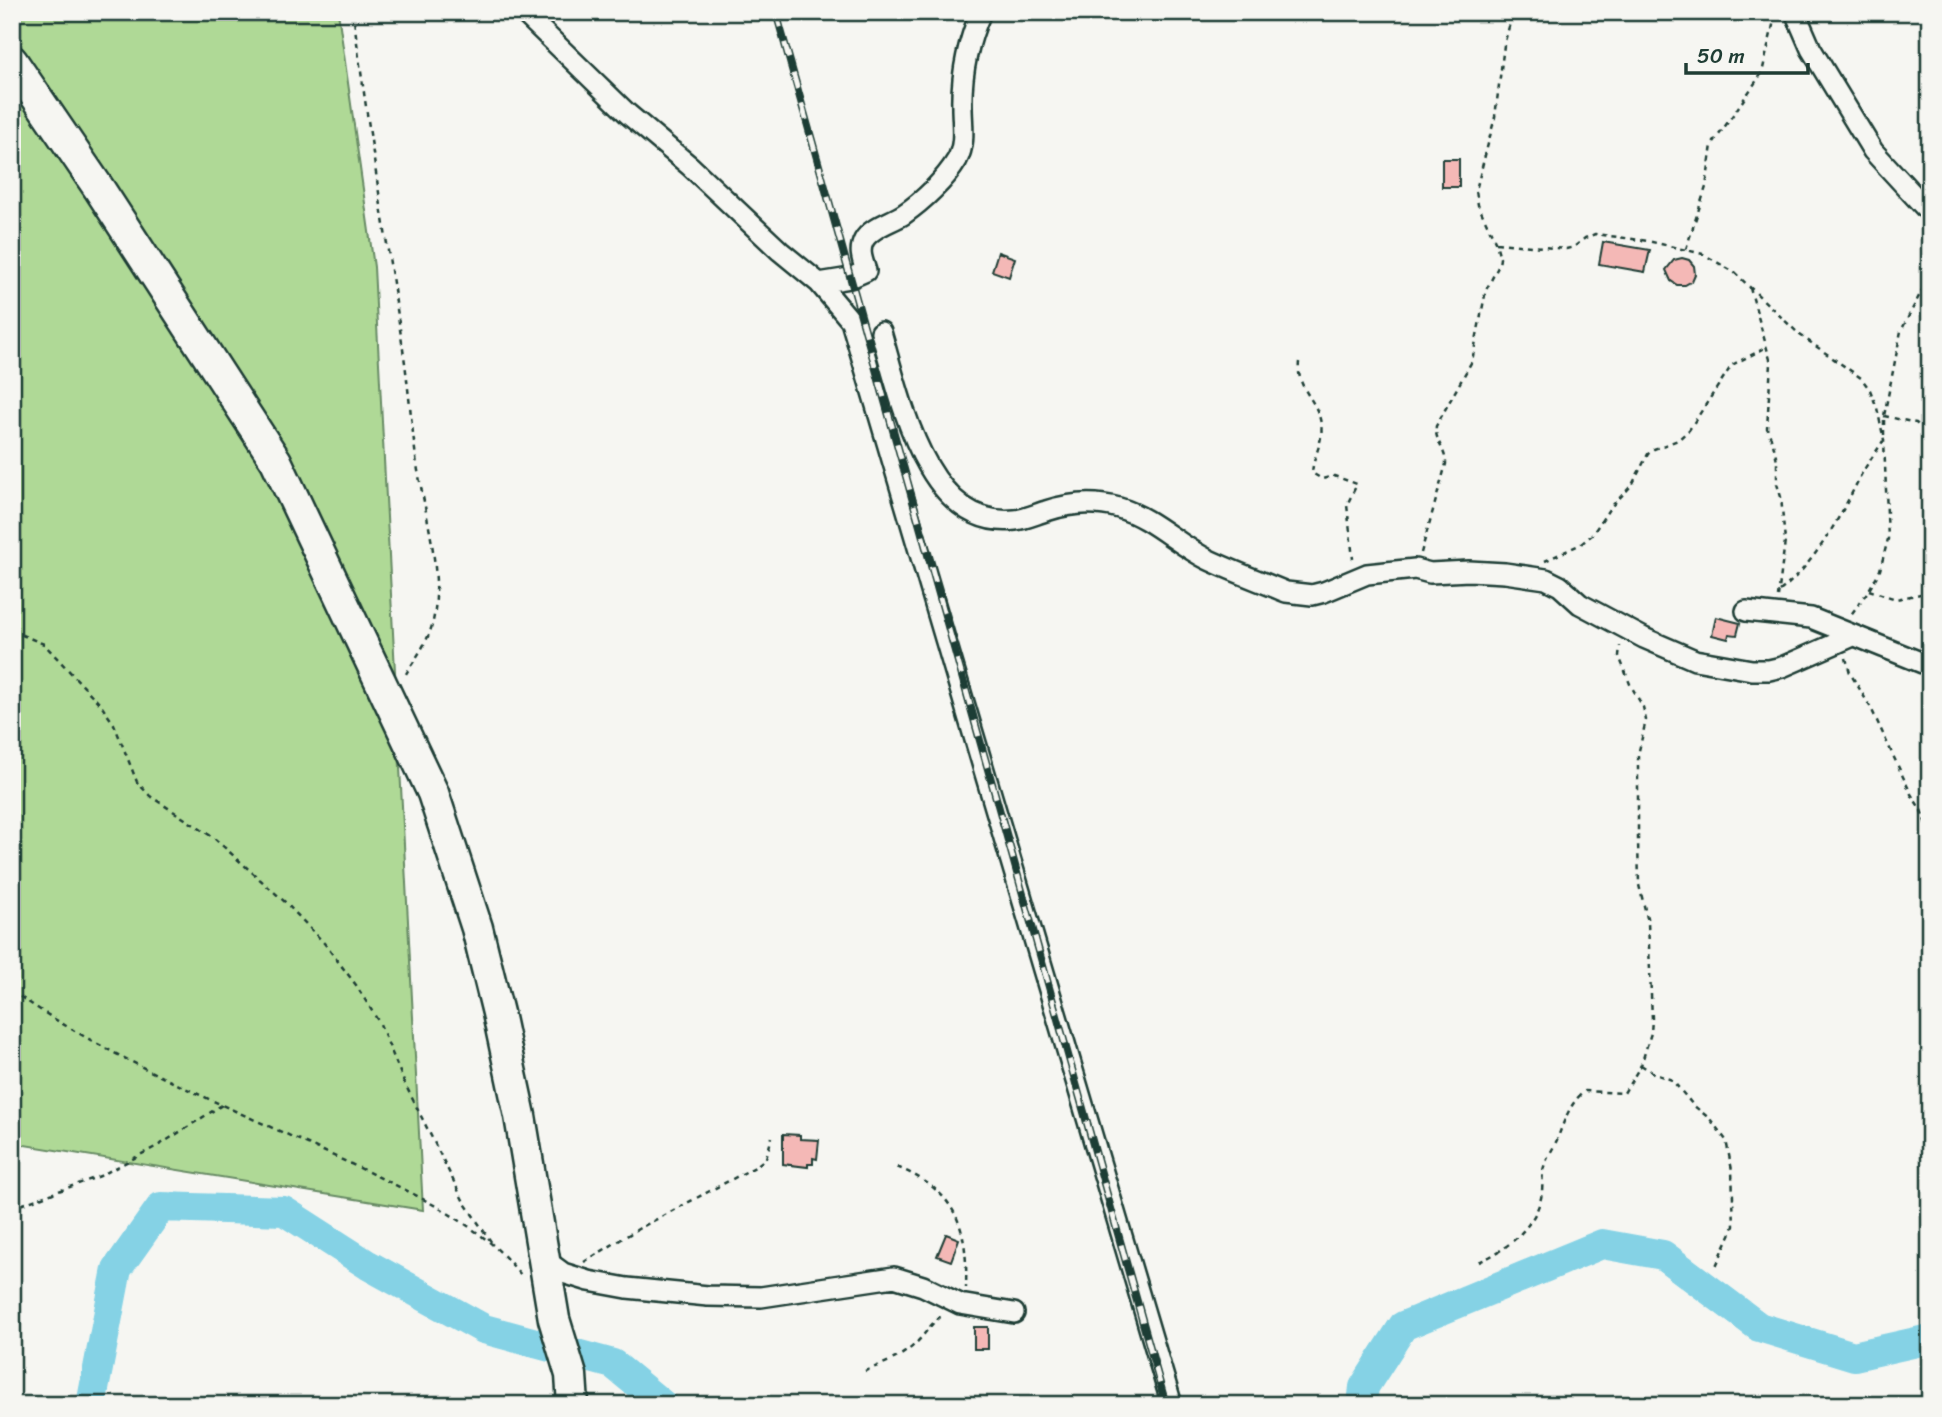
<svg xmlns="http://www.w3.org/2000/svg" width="1942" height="1417" viewBox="0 0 1942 1417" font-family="Sriracha,sans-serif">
  <rect width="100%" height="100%" fill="#f6f6f2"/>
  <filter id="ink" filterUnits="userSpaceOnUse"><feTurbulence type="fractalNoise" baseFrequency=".0143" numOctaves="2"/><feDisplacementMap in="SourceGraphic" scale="14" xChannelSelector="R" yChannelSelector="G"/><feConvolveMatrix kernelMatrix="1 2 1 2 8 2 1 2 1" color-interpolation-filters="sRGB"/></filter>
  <g filter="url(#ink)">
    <path fill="#afd996" stroke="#678b65" stroke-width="2" d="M12 12H338L374 267 423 1210 12 1143Z"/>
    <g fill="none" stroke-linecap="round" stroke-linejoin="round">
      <path stroke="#85d2e5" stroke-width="30" d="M91 1405 117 1269 161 1207 284 1211 368 1265 484 1329 613 1364 663 1405
        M1362 1405 1364 1387 1403 1326 1602 1244 1663 1255 1759 1327 1854 1356 1930 1339"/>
    </g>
    <path fill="#f4b8b6" stroke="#1f3d34" stroke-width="2" d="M1442 159H1459V187H1442Z
      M1603 242 1650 250 1645 272 1599 264Z
      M998 252 1015 258 1009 277 992 271Z
      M1682 258 1689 260 1694 266 1695 274 1692 281 1685 285H1677L1671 281 1666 270 1674 260Z
      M1716 617 1740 623 1737 635 1729 634 1728 639 1712 635Z
      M783 1134 800 1135V1139L819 1140 817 1159 813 1158V1164H808V1167L783 1164Z
      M946 1234 959 1239 951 1261 937 1256Z
      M974 1327H988V1349H974Z"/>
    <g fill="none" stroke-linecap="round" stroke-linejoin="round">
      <defs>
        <path id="minor" d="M523 12 628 114 690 166 780 251 819 283 851 321 1172 1405
          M1795 12 1811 49 1873 151 1930 213
          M819 283 850 278 866 271C863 261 858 251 864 240 871 227 892 222 904 214 923 201 945 180 957 160 966 143 962 125 962 107 961 74 968 42 981 12
          M881 332C900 396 926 530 1015 520 1025 519 1036 514 1046 511 1070 503 1094 501 1119 508 1151 517 1177 544 1207 559 1232 571 1260 581 1286 592L1312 595 1324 592 1367 574 1415 569 1430 573 1469 571 1505 573 1546 579 1560 586 1580 604 1644 638 1695 660 1752 670H1769L1782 667 1853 636
          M1746 611 1811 618 1930 666
          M544 1259 563 1273 589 1281 627 1288 708 1296 761 1297 894 1277 923 1286 960 1304 1014 1313"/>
        <path id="highway" d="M12 61 100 190 276 461 433 793 477 928 498 1013 520 1116 554 1319 571 1375 573 1405"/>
      </defs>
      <use href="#minor" stroke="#1f3d34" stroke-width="24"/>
      <use href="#highway" stroke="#1f3d34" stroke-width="35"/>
      <path stroke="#1f3d34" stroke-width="2.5" stroke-dasharray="5 5" stroke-linecap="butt" d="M353 12C368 130 388 246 405 363 409 395 412 427 416 458 423 508 444 571 433 621 429 641 415 659 404 677
        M1496 243 1566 249 1574 247 1585 238 1595 234 1648 241 1703 254 1734 272 1800 335 1861 378 1870 390 1877 408 1884 440 1888 539 1880 570 1869 590 1850 616
        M1686 249 1706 187 1712 145 1762 73 1776 12
        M1750 288 1771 363 1767 428 1773 443 1777 460V484L1781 497 1785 541 1778 597
        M1299 362C1296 390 1317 398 1321 424 1324 442 1313 456 1312 473L1322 479 1334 476 1357 484 1347 505 1353 559
        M1884 416 1916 423 1930 436
        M1884 435V416L1901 331 1930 275
        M1421 553 1446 464C1446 450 1434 440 1436 426L1472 361 1486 290 1499 265 1500 258 1496 243 1478 205 1476 190 1495 117 1504 45 1513 12
        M1545 561 1581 544 1592 535 1609 509 1632 485 1648 454 1654 449 1678 440 1689 430 1732 365 1767 347
        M1869 590 1896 599 1930 592
        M1780 591C1815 563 1839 519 1859 479 1865 466 1875 454 1883 441
        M12 631 44 644 100 704 114 724 137 782 150 796 214 838 285 902 324 943 356 985 380 1024 404 1082 464 1202 494 1246
        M1846 658 1850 673 1871 708 1911 794 1921 810 1930 835
        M12 991C107 1058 218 1102 323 1151 378 1177 448 1206 494 1246 504 1255 513 1266 523 1277
        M1641 1065 1655 1074 1672 1080 1693 1105 1710 1119 1726 1140 1732 1170 1734 1226 1716 1266
        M897 1167C957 1192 968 1226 966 1288
        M12 1208 100 1176 161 1144 222 1105
        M584 1262 638 1229 755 1167 766 1158 772 1137
        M1479 1262C1506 1250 1534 1228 1541 1198 1543 1189 1542 1180 1543 1171 1545 1159 1554 1149 1558 1137 1564 1121 1571 1101 1585 1091L1624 1093 1641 1065 1651 1033 1652 1019 1648 922 1639 885 1638 839V755L1646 720 1643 707 1630 684 1619 656 1620 646
        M865 1371C882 1364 901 1358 915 1344 925 1335 930 1324 942 1315"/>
      <use href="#minor" stroke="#f6f6f2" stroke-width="19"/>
      <use href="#highway" stroke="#f6f6f2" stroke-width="30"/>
      <defs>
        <path id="rail" d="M776 12 1166 1405"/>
      </defs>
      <use href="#rail" stroke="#1f3d34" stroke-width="8"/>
      <use href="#rail" stroke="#f6f6f2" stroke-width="5" stroke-dasharray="16" stroke-linecap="butt"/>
    </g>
  </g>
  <rect width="1942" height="1417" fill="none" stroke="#f6f6f2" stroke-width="42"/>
  <rect x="21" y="21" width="1900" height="1375" fill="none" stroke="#1f3d34" stroke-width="2.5" filter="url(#ink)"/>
  <path d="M1686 63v10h122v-10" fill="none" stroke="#1f3d34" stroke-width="3.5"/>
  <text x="1697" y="63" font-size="21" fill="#1f3d34" stroke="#f6f6f2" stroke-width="5" paint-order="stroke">50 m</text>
</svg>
